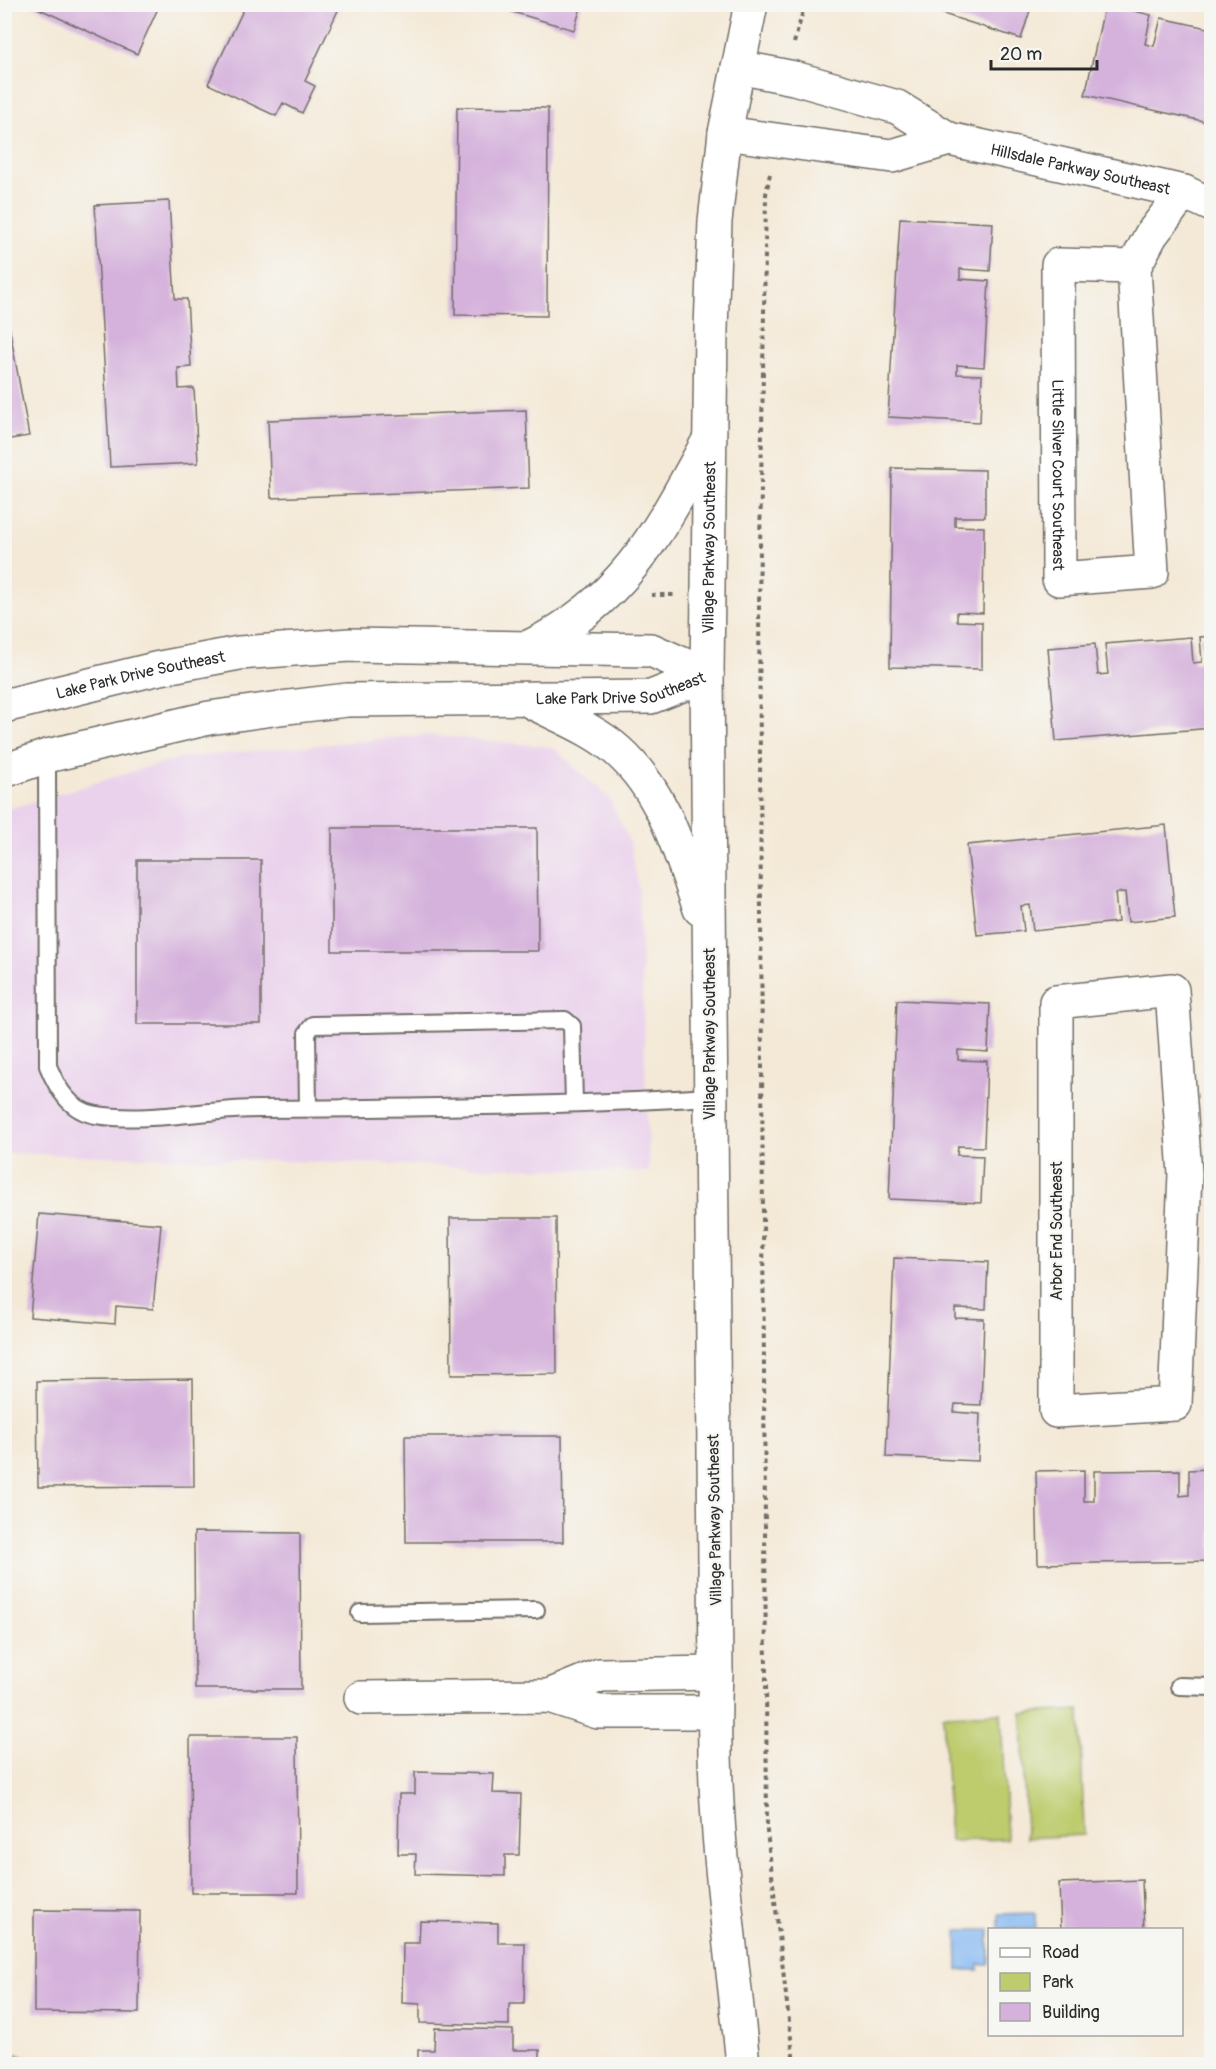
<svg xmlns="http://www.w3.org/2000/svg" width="1216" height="2069" viewBox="0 0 1216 2069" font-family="Pangolin,sans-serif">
  <rect width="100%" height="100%" fill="#f6f6f2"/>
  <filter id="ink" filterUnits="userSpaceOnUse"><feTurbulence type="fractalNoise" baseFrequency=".0167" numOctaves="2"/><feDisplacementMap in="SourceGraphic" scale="12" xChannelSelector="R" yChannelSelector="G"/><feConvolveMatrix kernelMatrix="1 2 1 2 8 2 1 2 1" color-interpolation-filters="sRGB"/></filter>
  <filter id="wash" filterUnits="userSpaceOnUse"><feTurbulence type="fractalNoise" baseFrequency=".008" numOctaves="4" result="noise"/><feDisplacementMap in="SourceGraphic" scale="24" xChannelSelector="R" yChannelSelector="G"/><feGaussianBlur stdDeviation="1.35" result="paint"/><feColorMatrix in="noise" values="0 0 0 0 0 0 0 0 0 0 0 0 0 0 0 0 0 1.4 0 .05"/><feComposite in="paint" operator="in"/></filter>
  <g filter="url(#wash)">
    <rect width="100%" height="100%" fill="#f4e9d7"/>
    <path fill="#ead1ec" d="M426 735 552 747 609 798 630 843 639 891 649 1172 5 1153V810L178 758Z"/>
    <path fill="#becc6e" stroke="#747c4c" stroke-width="1.5" d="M1080 1710 1084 1835 1026 1838 1022 1713Z
      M1001 1713 1007 1839 950 1841 943 1715Z"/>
    <path fill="#96b061" stroke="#606e46" stroke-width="1.5" d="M4 1897 7 2050 41 2064H5Z"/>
    <path fill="#87b9f3" stroke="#59728f" stroke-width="1.5" d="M1035 1913 1036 1929H999V1914Z
      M957 1930H989V1964H979V1970H958Z"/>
    <g id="blocks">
      <path fill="#d5b2dc" d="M29 4H160L137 54Z
        M246 4H341L305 81 315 86 302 113 283 103 276 116 208 84Z
        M510 4H582L574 30 509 11Z
        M936 4H1032L1021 39 934 11Z
        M1105 4 1151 15 1145 44 1154 46 1161 18 1212 29V123L1085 95Z
        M457 107 548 108 547 316 455 315Z
        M169 201 175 299H187L191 367 178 368 179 389 194 388 198 463 110 467 95 205Z
        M900 218 993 223 990 271 960 269V279L989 281 984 367 957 365V374L982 375 980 422 888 417Z
        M4 298 29 436 4 440Z
        M526 410 529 488 271 498 268 420Z
        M892 468 985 470V517H955V526L984 527 983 613 957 612V621L982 622V669L890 667Z
        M1212 636V728L1056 741 1048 648 1095 644 1098 675 1108 674 1105 644 1191 637 1193 663 1202 662 1200 637Z
        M1166 825 1175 917 1128 922 1125 892 1115 893 1118 922 1033 931 1030 905 1021 906 1024 931 977 935 967 845Z
        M332 828H537L538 951H332Z
        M137 860H261V1024H137Z
        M897 1000 990 1004 988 1052 958 1050V1060L987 1061 984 1147 958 1146 957 1155 983 1156 981 1203 889 1199Z
        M39 1214 161 1224 153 1309 116 1306 115 1324 30 1317Z
        M450 1218H556L557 1374 451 1375Z
        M894 1258 988 1262 986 1309 955 1308V1318L984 1319 981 1405 955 1404 954 1412 980 1414 978 1461 886 1457Z
        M193 1379 194 1486 38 1487 37 1381Z
        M405 1436H562L563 1542H406Z
        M1212 1469V1561L1038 1564 1036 1471 1084 1470V1501H1094V1471L1180 1470V1496L1189 1495V1470Z
        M194 1532 300 1533 301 1689H195Z
        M190 1737H297L298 1893H191Z
        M415 1772 494 1774 493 1793 521 1794 519 1855H505V1876L415 1874 416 1854H398L399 1794H415Z
        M1142 1880 1144 1930H1061L1059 1883Z
        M34 1910 140 1911 139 2013 34 2012Z
        M420 1921 498 1923V1943H525L524 2004H509V2025L420 2023V2004L402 2003 403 1943H419Z
        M435 2028 513 2030V2050H540V2064H418V2050H434Z"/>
    </g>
  </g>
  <g filter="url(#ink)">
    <use href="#blocks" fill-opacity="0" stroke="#716e67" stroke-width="1.5"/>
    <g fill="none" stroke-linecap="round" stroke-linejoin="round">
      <defs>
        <path id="service" d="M47 756 48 1066C57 1088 70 1111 96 1115 150 1123 206 1109 259 1109 409 1108 560 1106 709 1097
          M308 1109 307 1033 313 1025 565 1020 572 1026 574 1103
          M360 1613 536 1610
          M1179 1686 1212 1687"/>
        <g id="minor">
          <path id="s1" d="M738 67 794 78 897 107 949 139 1184 192 1212 205"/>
          <path d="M725 133 892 156 949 139"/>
          <path id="s2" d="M1134 267 1058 265 1059 579 1152 572 1134 267 1151 235 1184 192"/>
          <path d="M1172 990 1185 1174 1175 1404 1056 1411V1002Z"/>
          <path d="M549 1696 600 1675 716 1673"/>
          <path d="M361 1698 549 1696 598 1712H714"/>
        </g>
        <g id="tertiary">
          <path d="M531 646C626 599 660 529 709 440"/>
          <path d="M528 700C558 716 594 729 619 752 665 794 680 853 700 909"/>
          <path id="s3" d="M4 706 155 669 239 653 350 645 651 650 707 675"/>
          <path id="s4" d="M4 771 47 756 209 718 280 708 347 700 651 697 707 675"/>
          <path id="s5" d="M743 2064C730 1935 709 1803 716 1673L707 675 711 329 715 221 725 133 751 4"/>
        </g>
      </defs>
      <use href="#service" stroke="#716e67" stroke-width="20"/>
      <use href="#minor" stroke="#716e67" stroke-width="36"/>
      <use href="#tertiary" stroke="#716e67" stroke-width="36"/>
      <path stroke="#716e67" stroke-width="4" stroke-dasharray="4.5 4.5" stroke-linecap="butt" d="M794 43 805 4
        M770 174 766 194 759 606 767 1832 794 2064
        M651 595H674"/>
      <use href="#service" stroke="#fff" stroke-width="16"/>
      <use href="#minor" stroke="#fff" stroke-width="33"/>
      <use href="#tertiary" stroke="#fff" stroke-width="33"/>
    </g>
  </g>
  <g text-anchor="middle" stroke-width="4.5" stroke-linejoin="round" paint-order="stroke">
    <g font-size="16" fill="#2b2b2b" stroke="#f6f6f2">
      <text dy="6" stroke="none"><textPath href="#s1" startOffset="360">Hillsdale Parkway Southeast</textPath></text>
      <text dy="6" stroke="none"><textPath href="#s2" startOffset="286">Little Silver Court Southeast</textPath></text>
      <text dy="6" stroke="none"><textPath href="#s5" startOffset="1518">Village Parkway Southeast</textPath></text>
      <text dy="6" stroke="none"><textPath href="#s3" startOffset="140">Lake Park Drive Southeast</textPath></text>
      <text dy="6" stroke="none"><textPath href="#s4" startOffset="626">Lake Park Drive Southeast</textPath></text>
      <text transform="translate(709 1034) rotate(-90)" y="6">Village Parkway Southeast</text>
      <text transform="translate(1056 1231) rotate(-90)" y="6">Arbor End Southeast</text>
      <text transform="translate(714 1520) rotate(-91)" y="6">Village Parkway Southeast</text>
    </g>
  </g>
  <rect width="1216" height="2069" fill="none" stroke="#f6f6f2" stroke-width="24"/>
  <rect x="988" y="1928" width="195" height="108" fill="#f6f6f2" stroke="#a5a5a2" stroke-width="1.5"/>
  <rect x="1000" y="1948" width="30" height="9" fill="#ffffff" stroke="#a5a5a2" stroke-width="1.5"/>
  <text x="1042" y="1958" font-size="18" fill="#2b2b2b">Road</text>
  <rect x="1000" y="1973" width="30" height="18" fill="#becc6e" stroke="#a5a5a2" stroke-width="1.5"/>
  <text x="1042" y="1988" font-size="18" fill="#2b2b2b">Park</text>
  <rect x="1000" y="2003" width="30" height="18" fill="#d5b2dc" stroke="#a5a5a2" stroke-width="1.5"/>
  <text x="1042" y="2018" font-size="18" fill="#2b2b2b">Building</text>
  <path d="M991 60v9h106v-9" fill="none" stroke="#2b2b2b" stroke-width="3"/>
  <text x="1000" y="60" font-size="18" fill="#2b2b2b" stroke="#f6f6f2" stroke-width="4.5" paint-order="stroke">20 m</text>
</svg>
